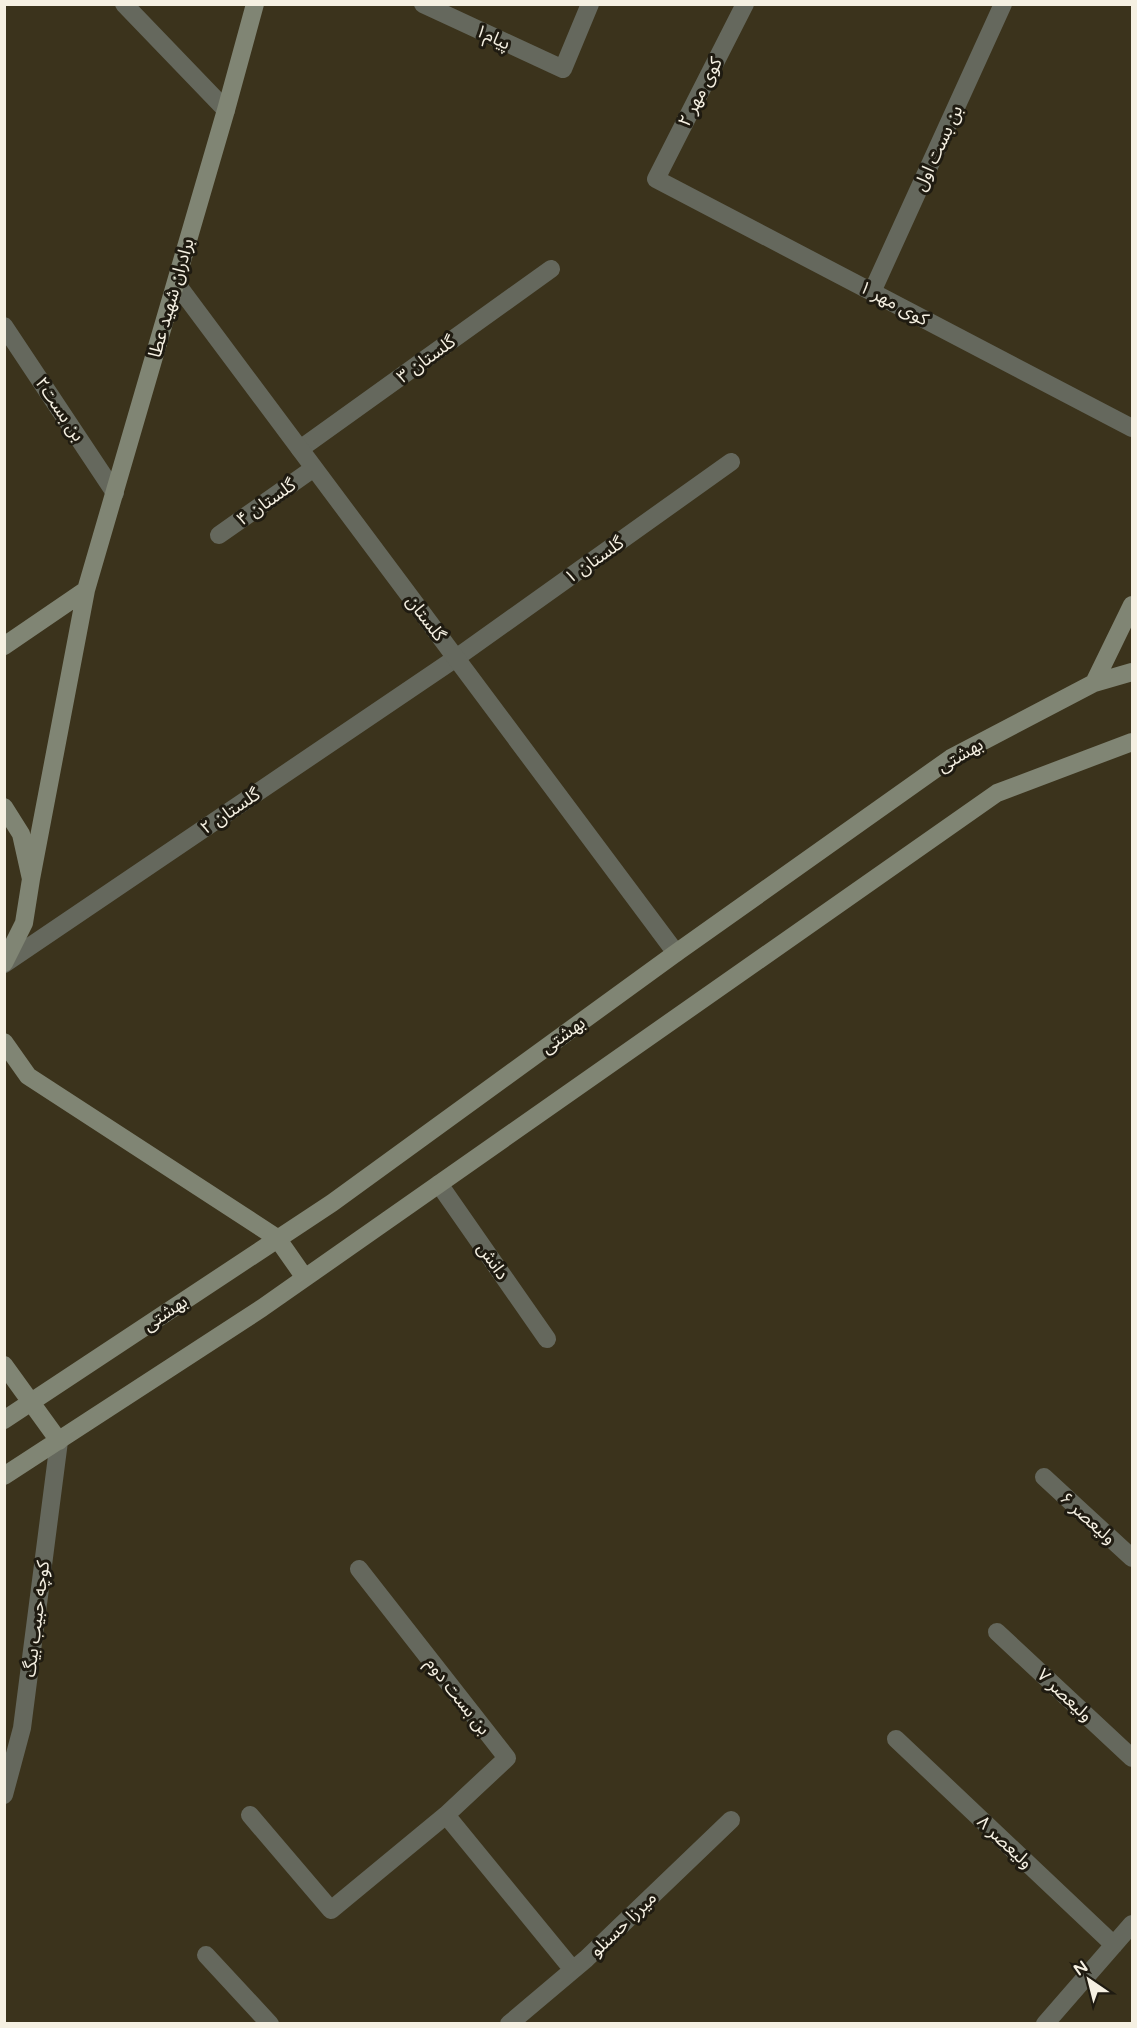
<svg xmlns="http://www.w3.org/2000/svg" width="1137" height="2028" viewBox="0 0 1137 2028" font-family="'Varela Round','Noto Sans Arabic',sans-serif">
  <rect width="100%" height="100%" fill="#3b331c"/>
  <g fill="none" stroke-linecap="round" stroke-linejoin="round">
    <path stroke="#65685d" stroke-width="18" d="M300 449 551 269
      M4 964 456 658 731 462"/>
    <path stroke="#65685d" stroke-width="18" d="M124 4 226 110
      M423 4 563 69 590 4
      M745 4 656 179 1132 428
      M176 283 676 953
      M872 292 1003 4
      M4 326 115 493
      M219 535 314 468
      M439 1184 547 1339
      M1044 1477 1132 1558
      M359 1569 507 1758 446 1815 573 1970
      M997 1632 1132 1758
      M896 1739 1114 1945
      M4 1795 22 1728 59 1441
      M250 1815 331 1910 446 1815
      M206 1955 270 2024
      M509 2024 586 1959 731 1820
      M1045 2024 1132 1924"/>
    <path stroke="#808574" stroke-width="18" d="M4 646 86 590
      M1094 683 1132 605
      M4 807 21 834 31 879 24 923 4 963
      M31 879 86 590 226 110 255 4
      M4 1042 28 1076 277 1238 305 1278
      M4 1365 59 1441
      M4 1420 332 1203 676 953 951 758 1094 683 1132 672
      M4 1476 262 1308 997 793 1132 742"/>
  </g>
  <g text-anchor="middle" stroke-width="6" stroke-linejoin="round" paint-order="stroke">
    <g font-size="18" fill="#f5f0e2" stroke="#1f1b11">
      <text transform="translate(493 37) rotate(25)" y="6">پیام۱</text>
      <text transform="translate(700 92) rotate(-63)" y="6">کوی مهر ۲</text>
      <text transform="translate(938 148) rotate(-65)" y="6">بن بست اول</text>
      <text transform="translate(171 298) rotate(-74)" y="6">برادران شهید عطا</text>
      <text transform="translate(894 303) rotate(28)" y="6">کوی مهر ۱</text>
      <text transform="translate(426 359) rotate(-36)" y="6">گلستان ۳</text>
      <text transform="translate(60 409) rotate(56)" y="6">بن بست۲</text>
      <text transform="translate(266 502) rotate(-35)" y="6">گلستان ۴</text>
      <text transform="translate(594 560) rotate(-35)" y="6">گلستان ۱</text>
      <text transform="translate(426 618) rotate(53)" y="6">گلستان</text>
      <text transform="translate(960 755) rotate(-30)" y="6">بهشتی</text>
      <text transform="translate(230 811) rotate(-34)" y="6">گلستان ۲</text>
      <text transform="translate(563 1035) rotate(-36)" y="6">بهشتی</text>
      <text transform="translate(493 1261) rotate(55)" y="6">دانش</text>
      <text transform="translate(165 1313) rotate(-34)" y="6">بهشتی</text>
      <text transform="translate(1088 1518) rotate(42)" y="6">ولیعصر ۶</text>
      <text transform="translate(36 1619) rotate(-83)" y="6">کوچه حبیب بیگ</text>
      <text transform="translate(1065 1695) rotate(43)" y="6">ولیعصر ۷</text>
      <text transform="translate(458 1696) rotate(52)" y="6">بن بست دوم</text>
      <text transform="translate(1005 1842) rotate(43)" y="6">ولیعصر ۸</text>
      <text transform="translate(623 1924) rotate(-44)" y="6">میرزا حسنلو</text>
    </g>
  </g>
  <rect width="1137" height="2028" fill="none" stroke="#f5f0e2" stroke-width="12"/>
  <g transform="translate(1089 1980) rotate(325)" stroke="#1f1b11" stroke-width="4.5" paint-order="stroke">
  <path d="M0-4.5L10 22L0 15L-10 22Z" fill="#f5f0e2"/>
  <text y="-9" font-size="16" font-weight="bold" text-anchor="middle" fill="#f5f0e2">N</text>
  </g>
</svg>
